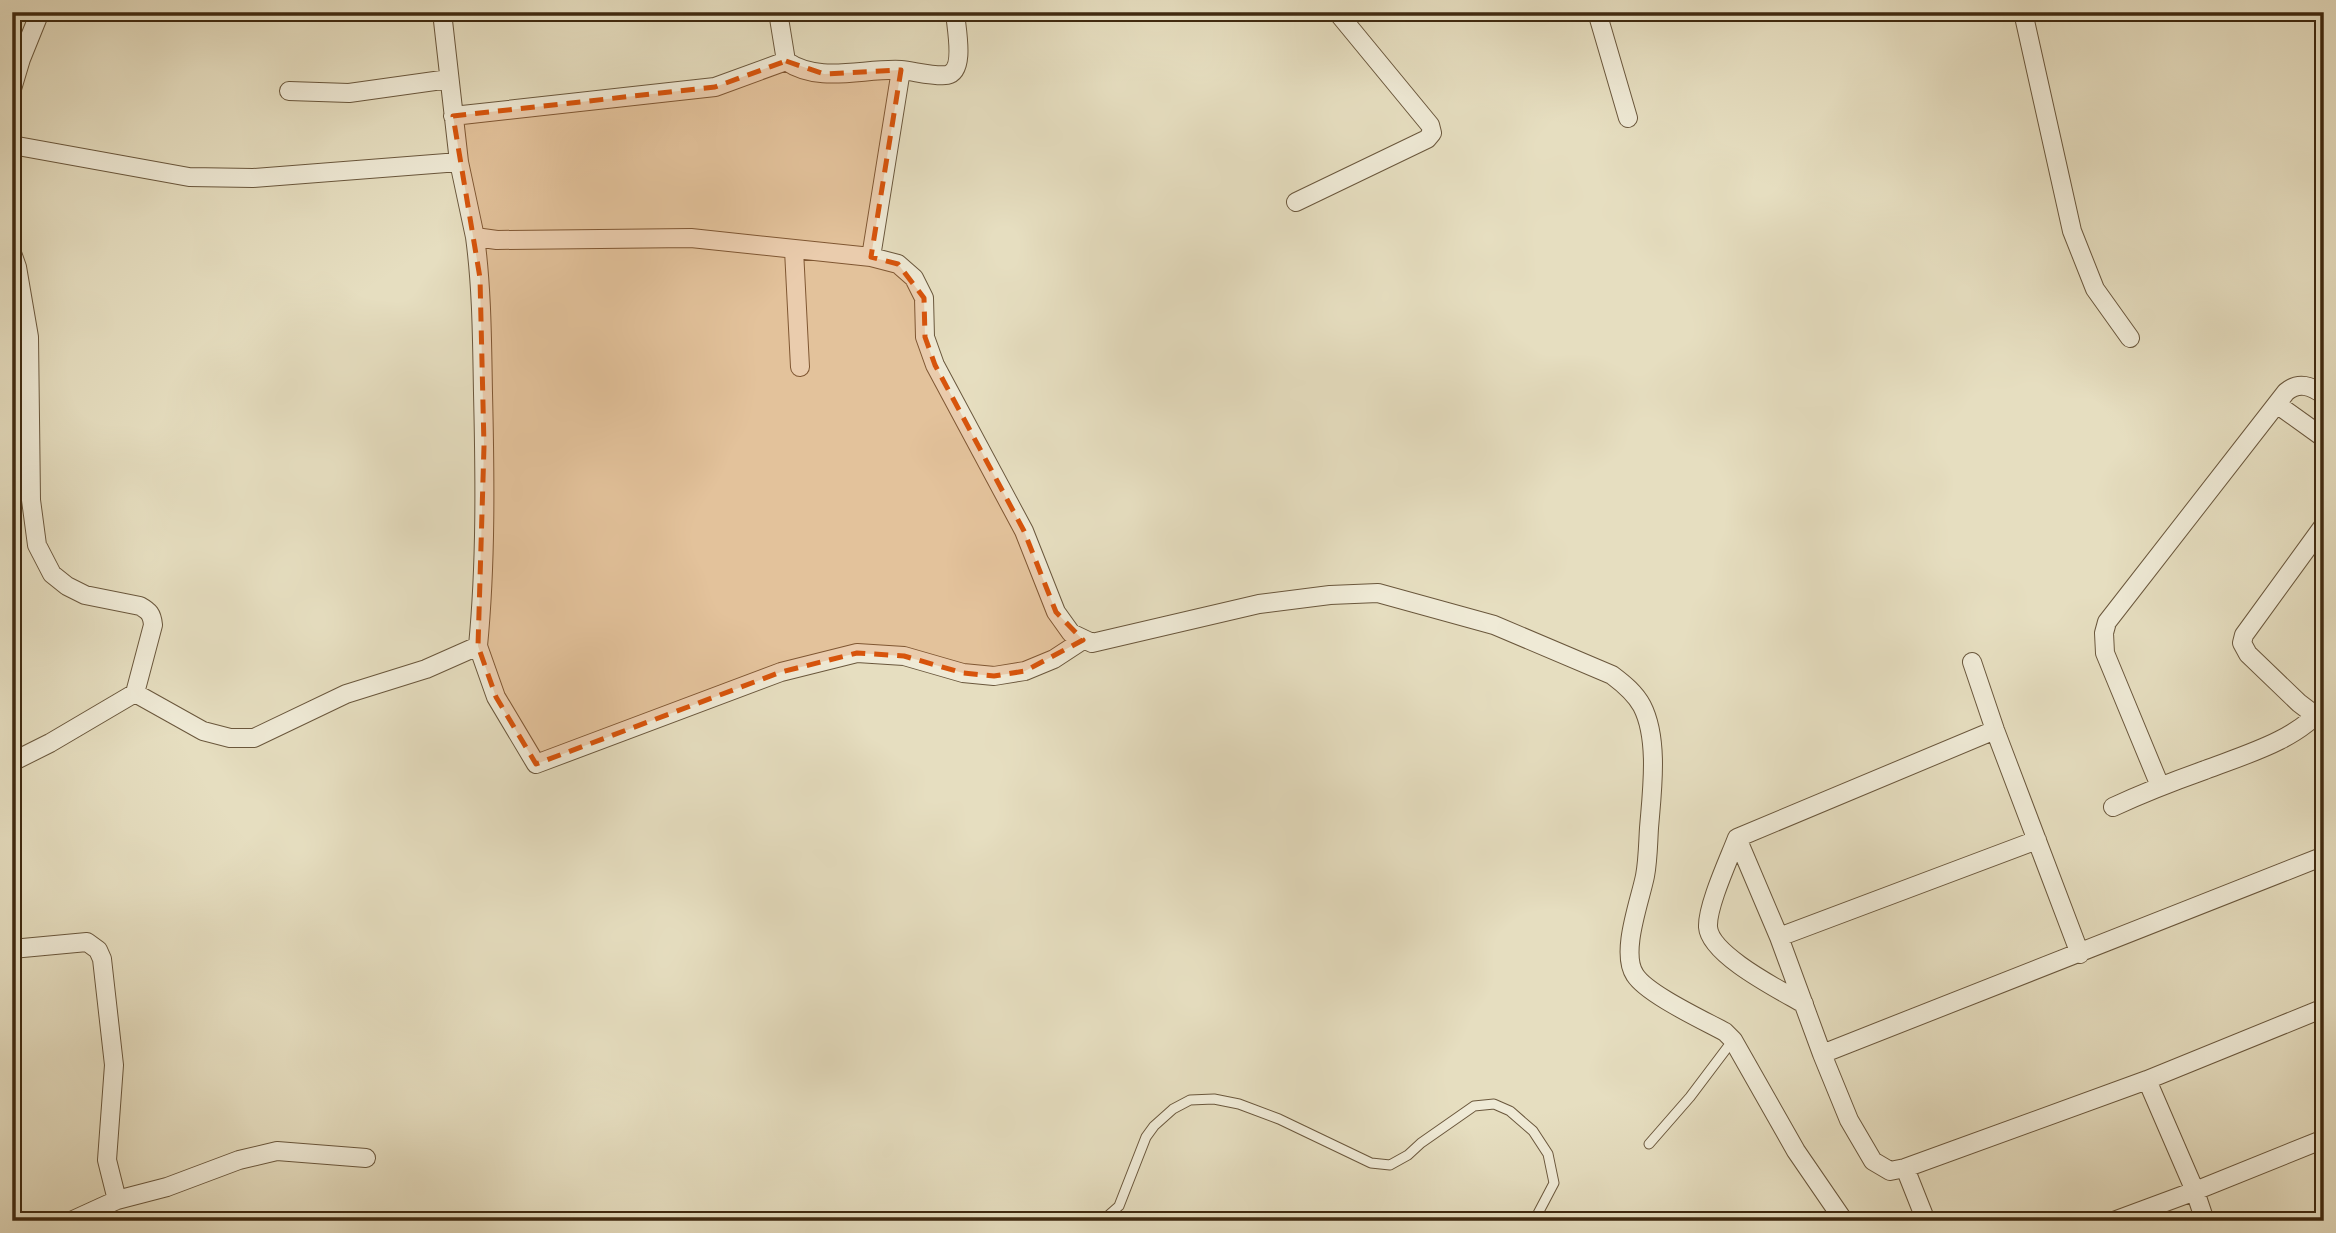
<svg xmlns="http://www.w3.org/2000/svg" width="2336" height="1233" viewBox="0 0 2336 1233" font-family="'Gentium Book Plus',serif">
  <rect width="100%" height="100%" fill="#e6dec0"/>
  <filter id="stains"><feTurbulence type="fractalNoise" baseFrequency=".00286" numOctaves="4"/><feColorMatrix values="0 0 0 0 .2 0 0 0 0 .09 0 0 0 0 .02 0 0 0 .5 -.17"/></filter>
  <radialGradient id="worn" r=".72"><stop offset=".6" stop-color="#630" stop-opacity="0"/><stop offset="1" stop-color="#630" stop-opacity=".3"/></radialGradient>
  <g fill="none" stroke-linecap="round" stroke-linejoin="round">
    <defs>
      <path id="service" d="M1649 1144 1690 1097 1733 1040
        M1102 1221 1119 1206 1146 1137 1154 1126 1173 1109 1190 1100 1214 1099 1239 1104 1279 1119 1371 1163 1390 1165 1408 1155 1421 1143 1474 1106 1494 1104 1510 1111 1533 1131 1548 1154 1554 1183 1534 1221"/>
      <path id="minor" d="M442 12 459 162 475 237 497 240 691 238 871 257 898 264 914 278 924 298 925 337 935 365 1024 531 1056 612 1071 633 1092 643 1259 604 1330 595 1378 593 1494 625 1612 675C1624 684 1635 693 1642 706 1659 739 1652 791 1649 828 1648 844 1648 860 1645 876 1640 901 1620 953 1635 975 1647 994 1703 1020 1725 1032L1733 1040 1796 1151 1844 1221
        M778 12 786 61C819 84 863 68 901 70L871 257
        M1597 12 1628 118
        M2023 12 2072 231 2095 289 2130 338
        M901 70C913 71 936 77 947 75 966 71 956 28 955 12
        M12 89 21 59 40 12
        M289 91 349 93 449 79
        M453 116 715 87 786 61
        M12 145 189 177 253 178 459 162
        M1296 202 1427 139 1432 133 1430 125 1337 12
        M794 250 800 367
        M12 253 17 267 29 337 31 500 37 545 52 574 67 586 85 595 140 606C149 611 152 614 153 625L135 693 50 743 12 762
        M2278 405 2324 438
        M2324 525 2244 635 2242 643 2248 654 2299 703 2324 722
        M478 646 496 697 536 764 781 672 857 653 904 656 963 673 994 676 1025 671 1054 659 1083 640
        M1972 662 1995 730 2080 954
        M135 693 203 731 230 738H254L346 694 426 669 478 646C486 563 485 477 483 393 482 341 482 289 475 237
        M2160 786 2105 653 2104 633 2107 622 2286 392C2299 381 2311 386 2324 395
        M2113 807C2143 793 2174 781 2205 770 2244 755 2298 740 2324 706
        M1737 838 1779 937 1822 1054
        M2324 856 1822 1054 1849 1120 1873 1161 1890 1171 1905 1168 2147 1080 2324 1008
        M1779 937 2037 840
        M12 949 87 942 98 950 102 959 114 1065 107 1160 117 1200 71 1221
        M1804 1004C1780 990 1710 955 1708 927 1707 906 1729 859 1737 838L1995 730
        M2147 1080 2195 1191 2324 1139
        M1905 1168 1926 1221
        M117 1200 167 1187 239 1160 277 1151 366 1158
        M2114 1221 2195 1191 2205 1221"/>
    </defs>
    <use href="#service" stroke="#6a573c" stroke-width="11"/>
    <use href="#minor" stroke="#6a573c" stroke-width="20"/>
    <use href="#service" stroke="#efead6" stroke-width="9"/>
    <use href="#minor" stroke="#efead6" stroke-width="18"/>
  </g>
  <path fill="#d7540c" fill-opacity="0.2" stroke="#d7540c" stroke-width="5" stroke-dasharray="14 9" stroke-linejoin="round" d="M786 61 824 74 901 70 871 257 898 264 924 298 925 337 935 365 1024 531 1056 612 1083 640 1025 671 994 676 963 673 904 656 857 653 781 672 536 764 496 697 478 646 484 446 480 278 453 116 715 87Z"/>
  <rect width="2336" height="1233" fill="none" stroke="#e6dec0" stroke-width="42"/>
  <rect x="14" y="14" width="2308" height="1205" fill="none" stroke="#402a10" stroke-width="3.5"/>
  <rect x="21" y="21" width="2294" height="1191" fill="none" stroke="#402a10" stroke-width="2"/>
  <rect width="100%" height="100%" filter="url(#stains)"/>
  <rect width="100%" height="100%" fill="url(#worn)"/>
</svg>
